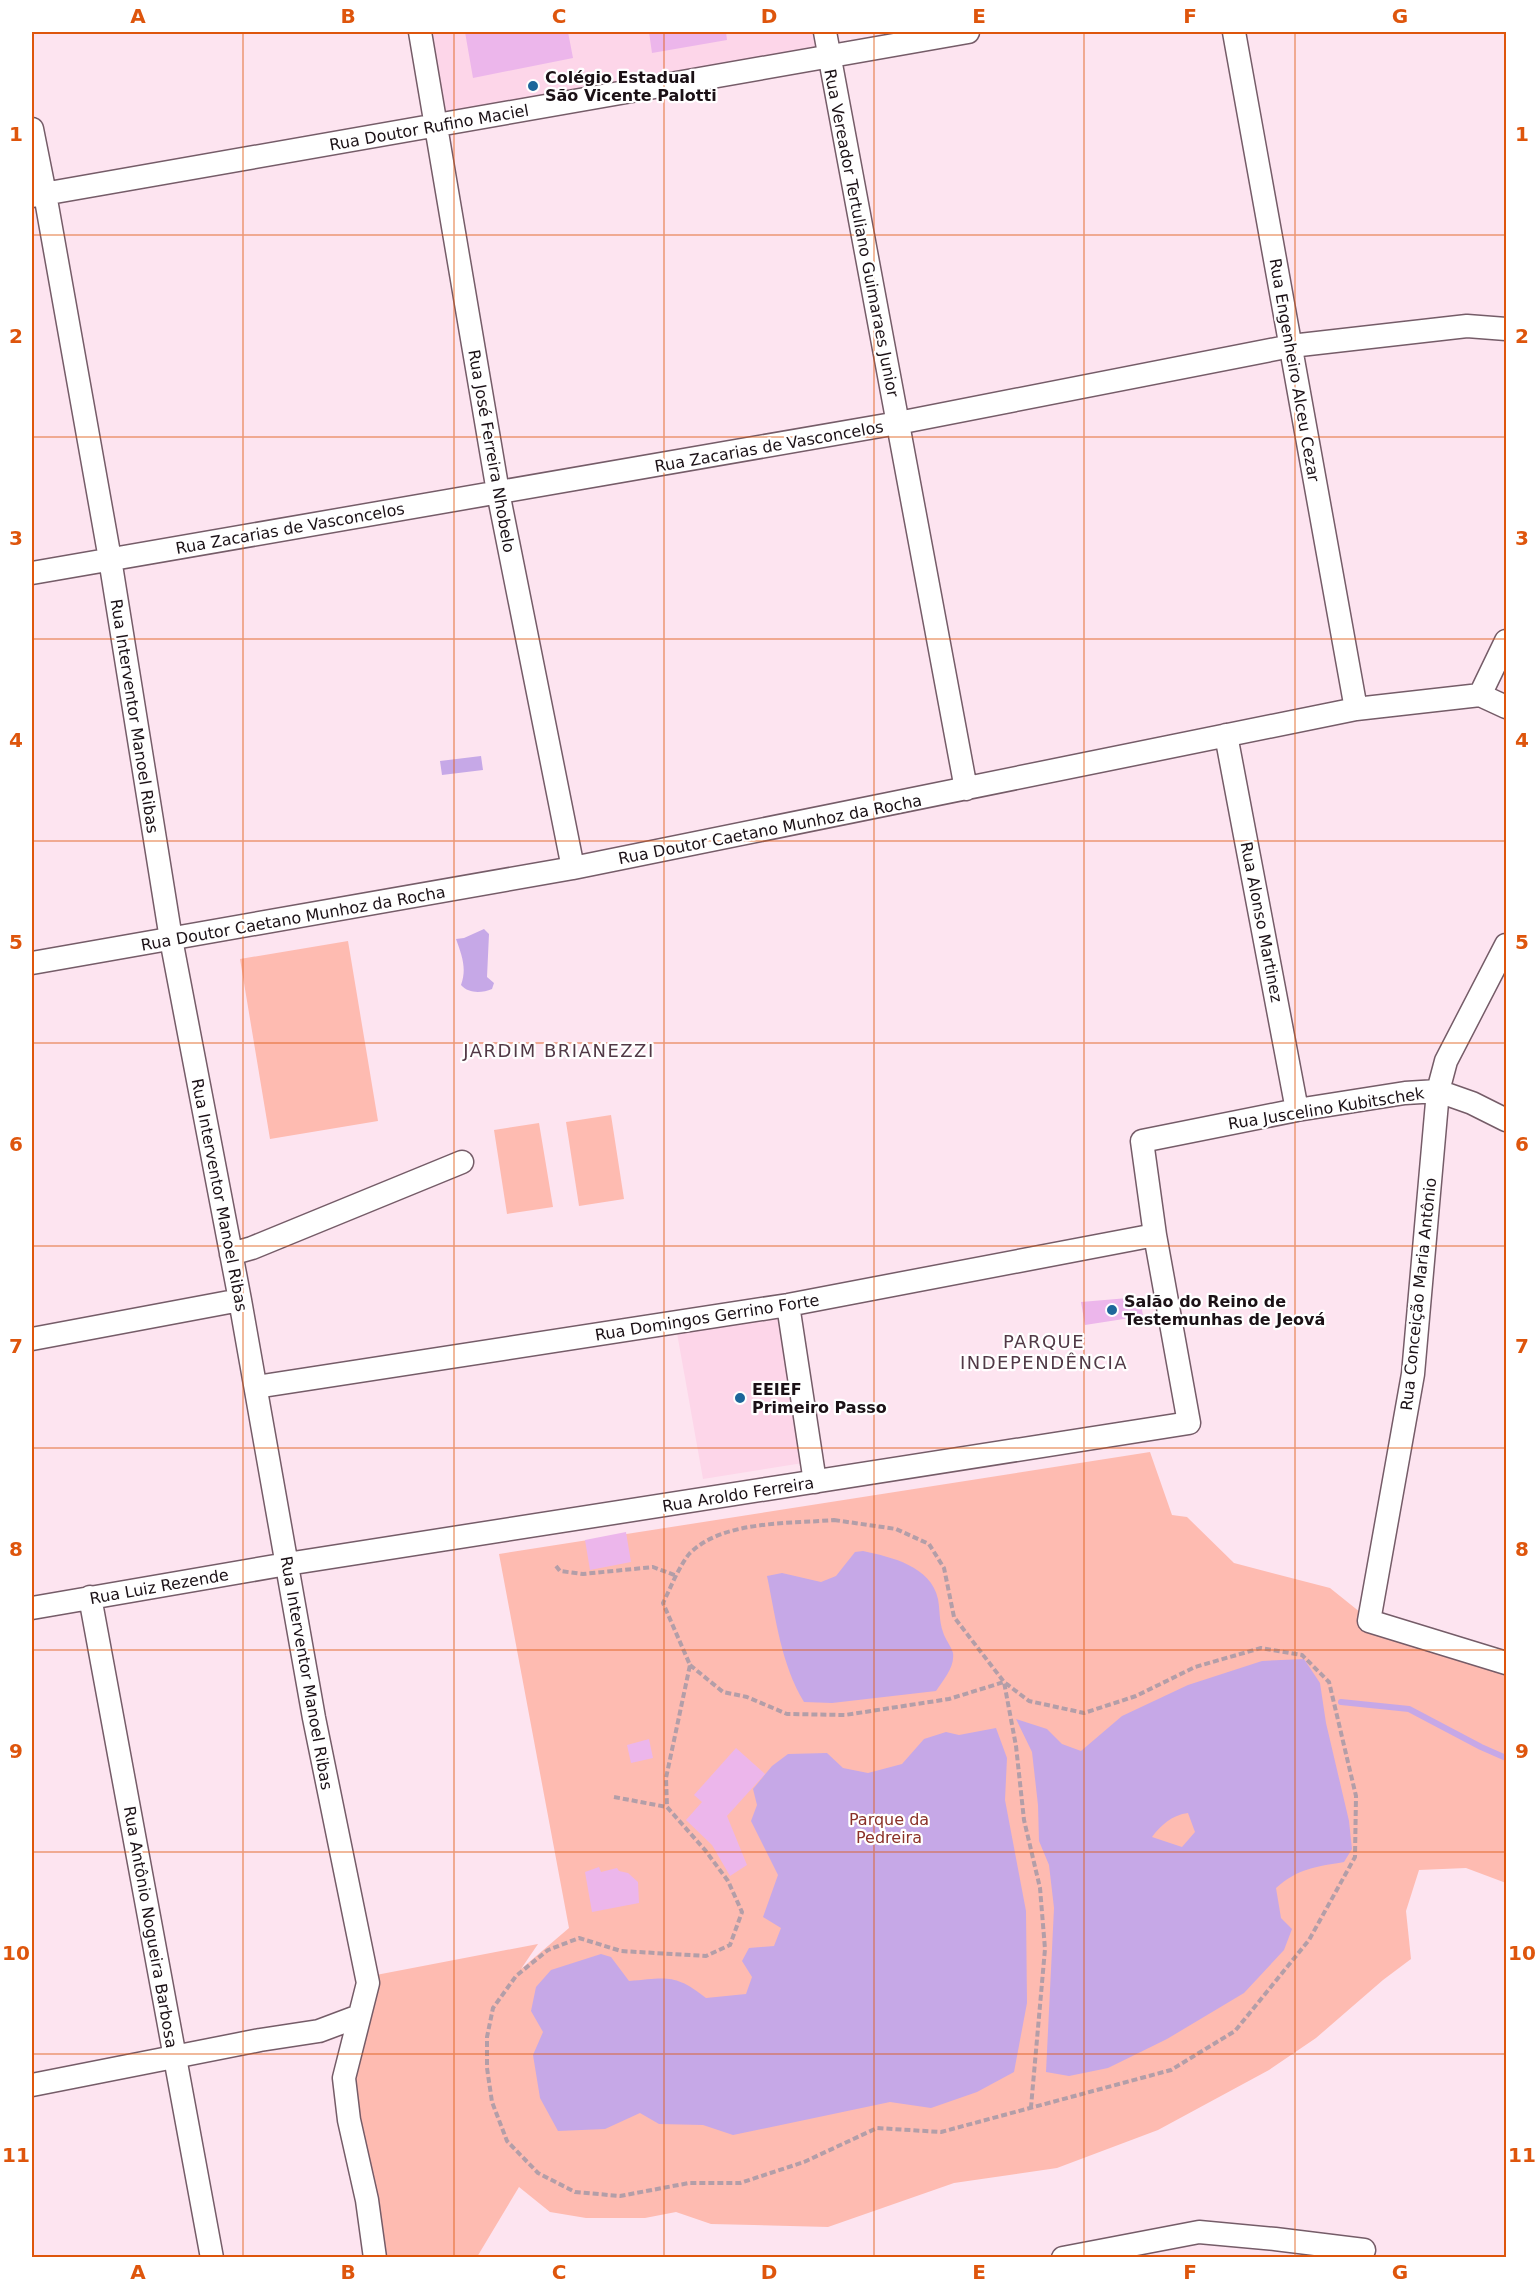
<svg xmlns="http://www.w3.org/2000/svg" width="1538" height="2289" viewBox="0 0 1538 2289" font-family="'DejaVu Sans',sans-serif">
  <rect width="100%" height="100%" fill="#fde4f0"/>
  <path fill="#fdd6e9" d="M424 32H820L824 52 439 119Z
    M779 1313 803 1463 703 1479 677 1333Z"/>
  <path fill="#febbb1" d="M348 941 378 1121 270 1139 240 959Z
    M611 1115 624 1199 579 1206 566 1122Z
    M539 1123 553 1207 507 1214 494 1130Z
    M1150 1452 1172 1515 1187 1517 1234 1563 1330 1588 1391 1637 1506 1671V1883L1466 1868 1419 1870 1406 1911 1411 1959 1383 1980 1316 2038 1269 2070 1158 2130 1057 2168 954 2183 828 2227 711 2224 676 2212 645 2218H586L550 2212 519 2187 477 2257H384L352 2090 376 1975 538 1944 521 1969 569 1928 499 1554Z"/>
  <path fill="#c6a8e7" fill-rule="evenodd" d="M481 756 483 770 442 775 440 761Z
    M484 929 489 934 487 977 494 983 492 989C482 993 469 994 461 985 467 968 462 956 456 939L464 938Z
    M863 1551C891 1557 931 1566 938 1599 940 1610 939 1621 943 1632 945 1639 951 1646 953 1653 955 1667 943 1680 936 1691L832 1703 804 1702C781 1664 776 1619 767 1576L782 1573 821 1582 836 1576 855 1552Z
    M1304 1659 1320 1683 1326 1723 1349 1821 1352 1849 1344 1862C1315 1867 1299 1868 1276 1888L1281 1918 1292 1929 1284 1950 1244 1993 1167 2039 1108 2068 1069 2076 1046 2072 1054 1908 1049 1865 1039 1841 1038 1805 1032 1752 1016 1719 1047 1729 1062 1744 1081 1751 1122 1716 1188 1685 1262 1661ZM1188 1813 1195 1832 1182 1847 1152 1837C1161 1825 1172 1815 1188 1813Z
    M996 1728 1007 1758 1005 1800 1026 1911 1027 2003 1014 2072 977 2092 931 2108 890 2102 733 2135 703 2125 659 2124 640 2113 605 2129 558 2131 540 2098 533 2055 543 2032 531 2011 536 1987 551 1970 601 1954 611 1957 629 1981C666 1978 675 1973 706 1998L746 1994 752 1977 742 1961 749 1948 774 1946 781 1928 763 1917 778 1875 751 1821 757 1805 753 1789 772 1766 788 1754 827 1753 843 1768 868 1773 902 1764 924 1739 946 1732 959 1735Z"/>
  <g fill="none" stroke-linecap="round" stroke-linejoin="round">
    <path stroke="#c6a8e7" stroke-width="6" d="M1341 1702 1409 1709 1481 1747 1506 1758"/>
  </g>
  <path fill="#ecb6eb" d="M465 32H568L573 58 473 78Z
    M649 32H726L727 40 652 53Z
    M1140 1297 1143 1316 1085 1325 1081 1302Z
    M626 1532 631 1562 590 1570 585 1540Z
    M649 1739 653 1758 631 1763 627 1745Z
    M736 1748 765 1774 727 1816 747 1865 730 1876 712 1845 686 1820 702 1802 694 1795Z
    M599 1867 601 1872 617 1868 619 1871 628 1873 638 1882 639 1903 592 1912 585 1872Z"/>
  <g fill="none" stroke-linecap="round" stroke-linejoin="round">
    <defs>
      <path id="minor" d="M420 32 498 492 573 868
        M825 32 966 789
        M1234 32 1356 709
        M32 129 45 194 110 559 171 939 240 1300 314 1718 368 1983 344 2078 349 2120 367 2200 375 2258
        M32 196 968 32
        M32 573 898 423 1291 346 1467 326 1506 329
        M1480 695 1506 641
        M1226 735 1297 1110
        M1506 945 1446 1061 1438 1091 1413 1374 1369 1621 1506 1663
        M32 963 573 868 1356 709 1480 695 1506 707
        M231 1254 252 1248 462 1162
        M788 1305 815 1482
        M32 1339 240 1300
        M256 1387 788 1305 1155 1235
        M90 1597 212 2258
        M32 1608 287 1564 1189 1423 1155 1235 1142 1141 1297 1110 1405 1093 1438 1091 1472 1103 1506 1120
        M32 2085 260 2040 319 2031 359 2016
        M1063 2258 1199 2232 1275 2239 1364 2250"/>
    </defs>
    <use href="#minor" stroke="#755c68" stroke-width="25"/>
    <path stroke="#b39ea8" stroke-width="4" stroke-dasharray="6 3" stroke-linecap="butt" d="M834 1520 896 1529 929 1544 944 1568 954 1617 1004 1682 1029 1701 1084 1713 1136 1696 1195 1667 1261 1648 1302 1655 1329 1682 1356 1796 1355 1857 1309 1940 1235 2031 1171 2070 941 2132 877 2128 804 2162 740 2183H689L620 2196 575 2192 538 2173 507 2141 492 2102 487 2068V2037L493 2008 516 1976 548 1950 579 1938 621 1951 706 1956 730 1945 742 1912 728 1881 705 1850 667 1807 666 1778 690 1665 663 1603C670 1589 680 1564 690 1553 724 1520 789 1524 834 1520Z
      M556 1566 560 1571 583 1574 653 1567 677 1576
      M690 1665 723 1692 747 1697 787 1714 845 1715 949 1699 1004 1682 1016 1746 1024 1820 1040 1888 1045 1949 1031 2107
      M614 1797 667 1807"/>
    <use href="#minor" stroke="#fff" stroke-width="22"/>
  </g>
  <path fill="none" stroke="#de550c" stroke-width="1.5" stroke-opacity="0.55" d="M243 32V2258M454 32V2258M664 32V2258M874 32V2258M1084 32V2258M1295 32V2258M32 235H1506M32 437H1506M32 639H1506M32 841H1506M32 1043H1506M32 1246H1506M32 1448H1506M32 1650H1506M32 1852H1506M32 2054H1506"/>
  <g fill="#1d669a" stroke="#fff" stroke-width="2">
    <circle cx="533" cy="86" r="6"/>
    <circle cx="1112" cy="1310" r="6"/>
    <circle cx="740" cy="1398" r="6"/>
  </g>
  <g text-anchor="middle" stroke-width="4.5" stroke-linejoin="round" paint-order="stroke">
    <g font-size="16" font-weight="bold" fill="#1b1116" stroke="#fff" text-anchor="start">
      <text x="545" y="83">Colégio Estadual<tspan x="545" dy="18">São Vicente Palotti</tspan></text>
      <text x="1124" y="1307">Salão do Reino de<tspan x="1124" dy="18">Testemunhas de Jeová</tspan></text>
      <text x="752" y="1395">EEIEF<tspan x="752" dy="18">Primeiro Passo</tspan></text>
    </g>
    <g font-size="16" fill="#1b1116" stroke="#fff">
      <text transform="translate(429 127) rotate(-10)" y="6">Rua Doutor Rufino Maciel</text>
      <text transform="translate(862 233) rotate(79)" y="6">Rua Vereador Tertuliano Guimaraes Junior</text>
      <text transform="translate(1295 370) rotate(80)" y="6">Rua Engenheiro Alceu Cezar</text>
      <text transform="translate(769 446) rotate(-10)" y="6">Rua Zacarias de Vasconcelos</text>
      <text transform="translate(492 451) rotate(80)" y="6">Rua José Ferreira Nhobelo</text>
      <text transform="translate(290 528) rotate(-10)" y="6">Rua Zacarias de Vasconcelos</text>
      <text transform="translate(135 716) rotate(81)" y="6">Rua Interventor Manoel Ribas</text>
      <text transform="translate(770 829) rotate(-11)" y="6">Rua Doutor Caetano Munhoz da Rocha</text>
      <text transform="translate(293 918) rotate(-10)" y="6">Rua Doutor Caetano Munhoz da Rocha</text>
      <text transform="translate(1262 922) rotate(79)" y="6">Rua Alonso Martinez</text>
      <text transform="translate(1326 1108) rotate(-9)" y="6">Rua Juscelino Kubitschek</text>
      <text transform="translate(220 1195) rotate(79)" y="6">Rua Interventor Manoel Ribas</text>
      <text transform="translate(1418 1294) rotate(-84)" y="6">Rua Conceição Maria Antônio</text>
      <text transform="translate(707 1317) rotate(-9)" y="6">Rua Domingos Gerrino Forte</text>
      <text transform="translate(738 1494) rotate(-9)" y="6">Rua Aroldo Ferreira</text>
      <text transform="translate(159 1586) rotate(-10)" y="6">Rua Luiz Rezende</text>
      <text transform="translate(307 1673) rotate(80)" y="6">Rua Interventor Manoel Ribas</text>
      <text transform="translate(151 1927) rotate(80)" y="6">Rua Antônio Nogueira Barbosa</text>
    </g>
    <g font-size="16" fill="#8b3129" stroke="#fff">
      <text x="889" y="1825">Parque da<tspan x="889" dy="18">Pedreira</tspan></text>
    </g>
    <g font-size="18" letter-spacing="1.5" fill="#513946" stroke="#fff">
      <text x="559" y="1057">JARDIM BRIANEZZI</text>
      <text x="1044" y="1348">PARQUE<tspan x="1044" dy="21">INDEPENDÊNCIA</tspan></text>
    </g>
  </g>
  <rect width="1538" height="2289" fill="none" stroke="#ffffff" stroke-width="66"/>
  <rect x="33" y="33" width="1472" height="2223" fill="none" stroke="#de550c" stroke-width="2"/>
  <g font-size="20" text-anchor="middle" font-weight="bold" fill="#de550c">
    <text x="138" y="23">A</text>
    <text x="348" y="23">B</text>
    <text x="559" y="23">C</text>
    <text x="769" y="23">D</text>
    <text x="979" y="23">E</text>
    <text x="1190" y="23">F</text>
    <text x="1400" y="23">G</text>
    <text x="16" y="141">1</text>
    <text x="1522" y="141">1</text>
    <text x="16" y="343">2</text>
    <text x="1522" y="343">2</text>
    <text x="16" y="545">3</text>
    <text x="1522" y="545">3</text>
    <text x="16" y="747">4</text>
    <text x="1522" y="747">4</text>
    <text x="16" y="949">5</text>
    <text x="1522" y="949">5</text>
    <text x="16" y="1151">6</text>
    <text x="1522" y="1151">6</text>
    <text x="16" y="1353">7</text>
    <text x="1522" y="1353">7</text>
    <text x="16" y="1556">8</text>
    <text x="1522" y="1556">8</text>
    <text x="16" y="1758">9</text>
    <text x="1522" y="1758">9</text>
    <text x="16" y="1960">10</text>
    <text x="1522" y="1960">10</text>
    <text x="16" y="2162">11</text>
    <text x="1522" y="2162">11</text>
    <text x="138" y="2279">A</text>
    <text x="348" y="2279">B</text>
    <text x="559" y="2279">C</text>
    <text x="769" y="2279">D</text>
    <text x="979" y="2279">E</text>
    <text x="1190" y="2279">F</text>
    <text x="1400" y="2279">G</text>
  </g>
</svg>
